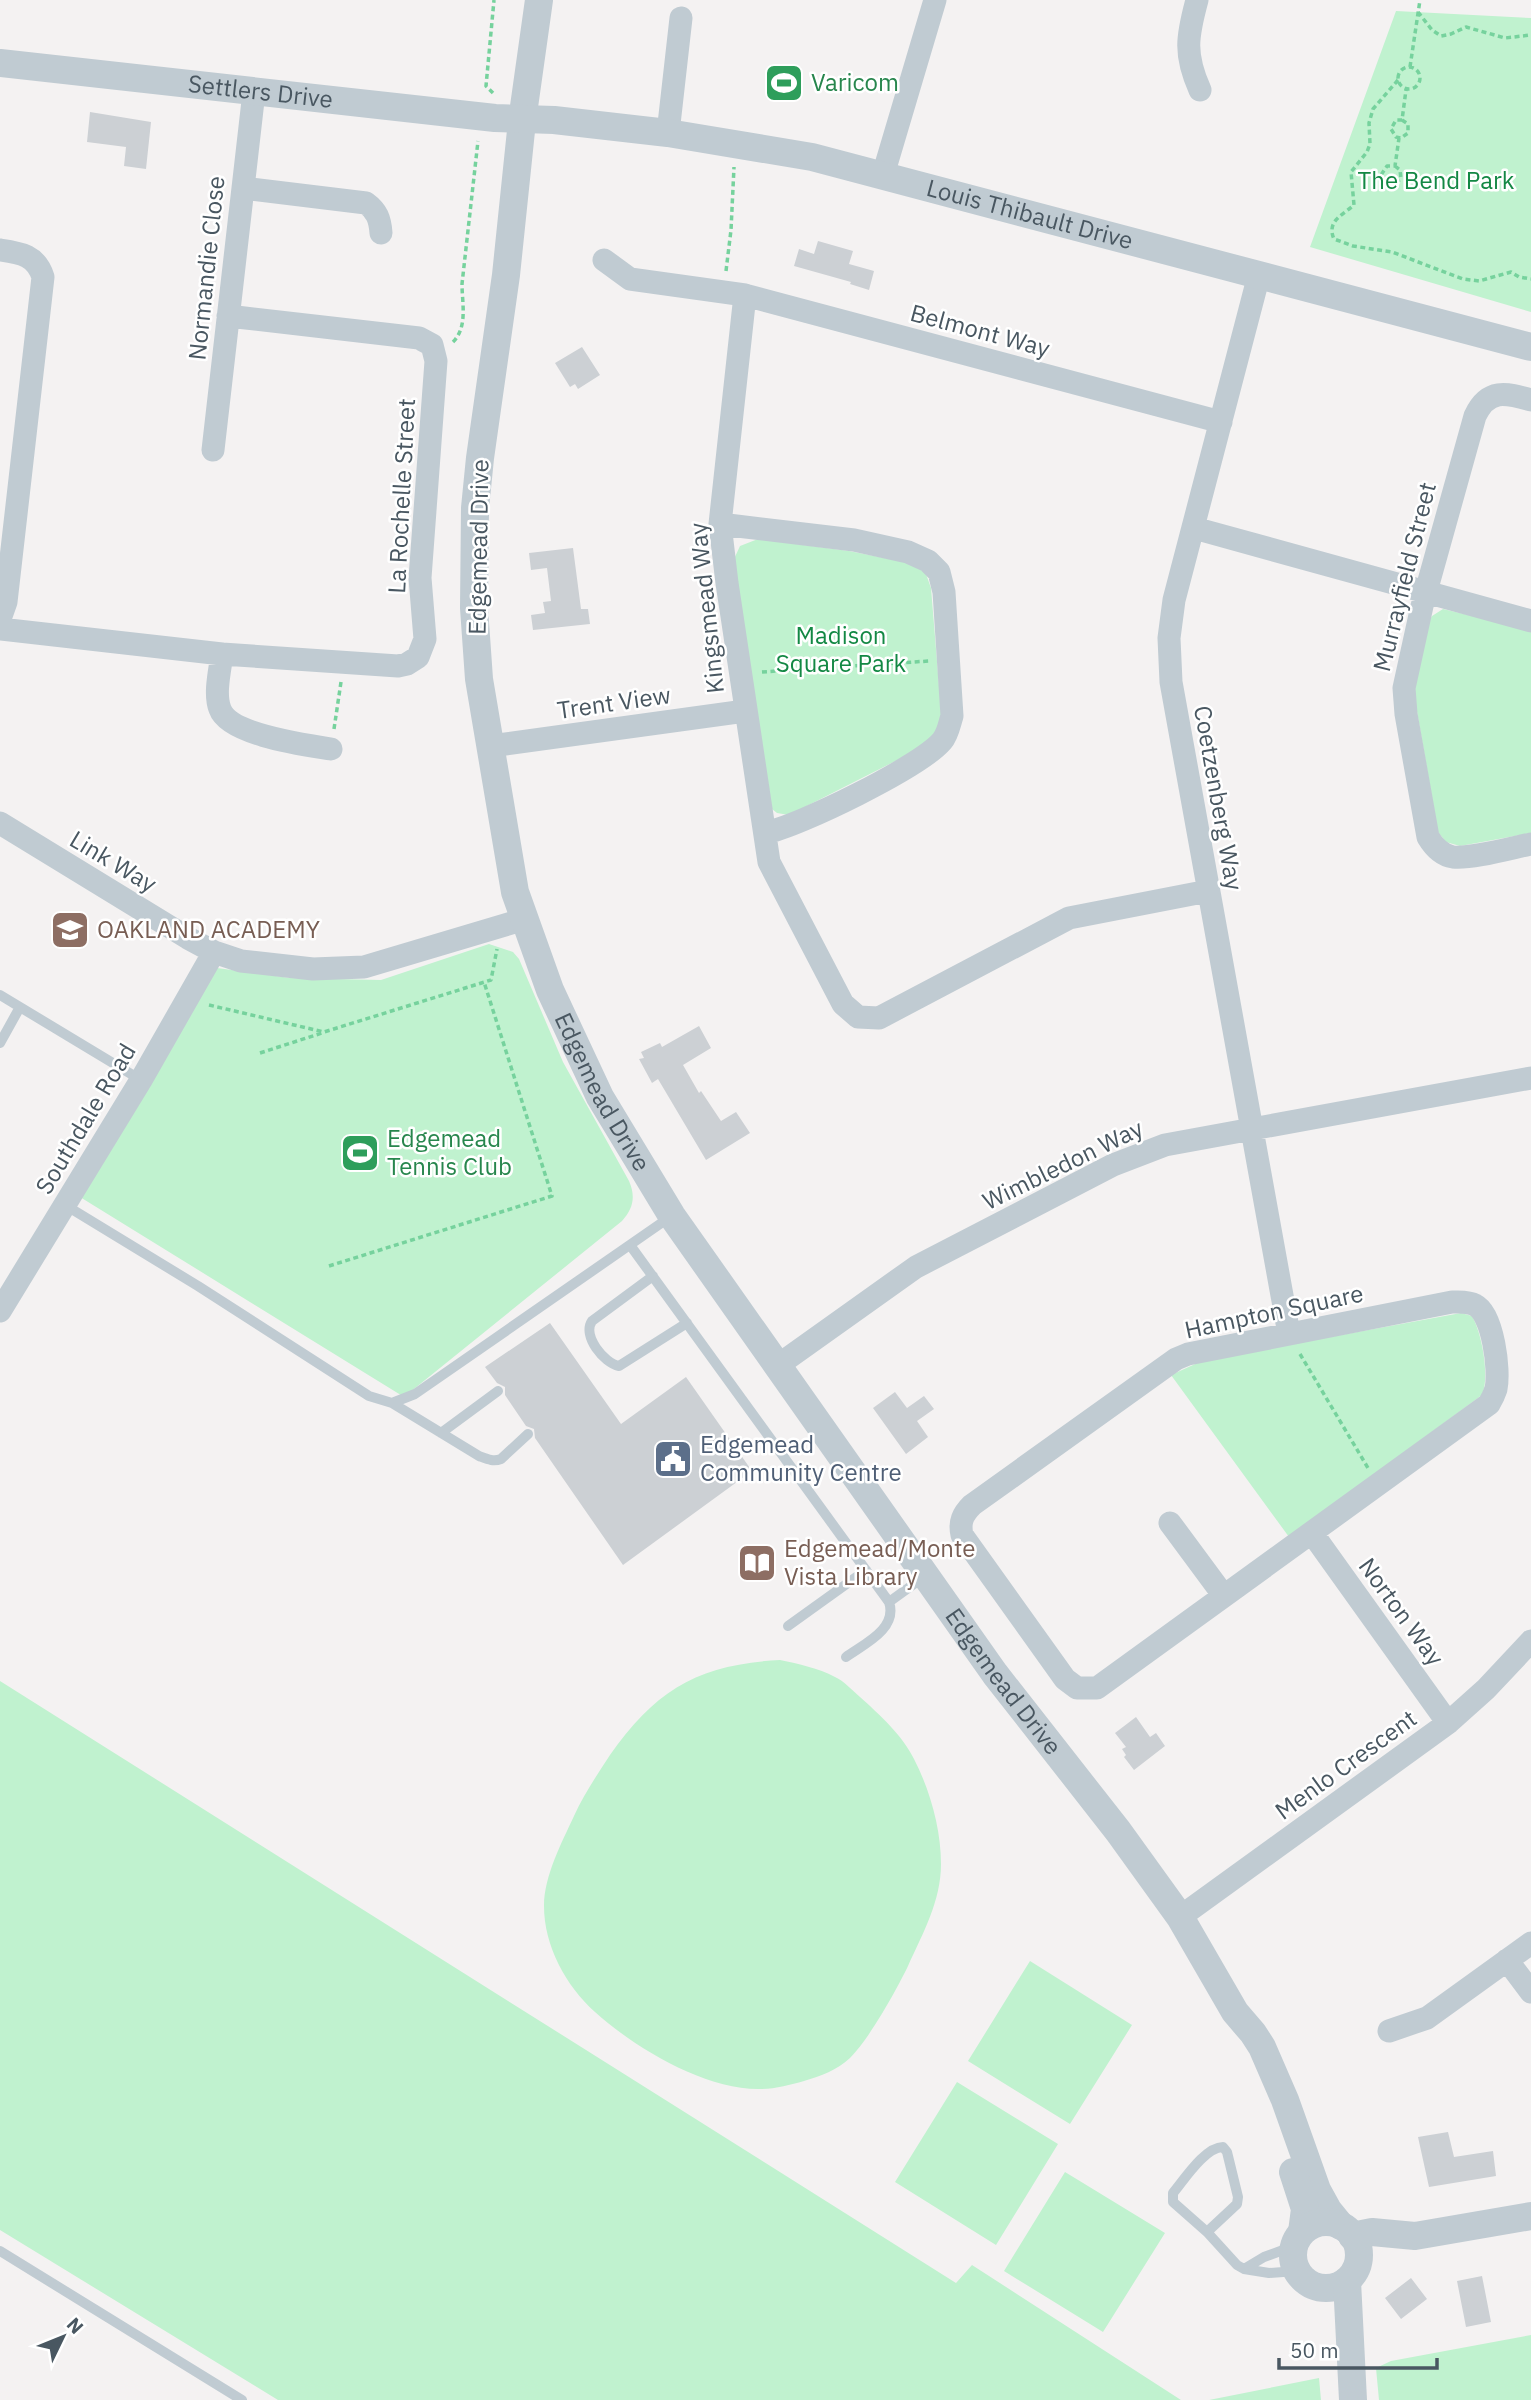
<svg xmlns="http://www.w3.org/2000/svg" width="1531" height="2400" viewBox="0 0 1531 2400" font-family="'IBM Plex Sans',sans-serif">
  <rect width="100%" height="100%" fill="#f4f2f2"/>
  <path fill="#c0f2cf" d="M1396 11 1531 18V312L1310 247Z
    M758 539 849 551 915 564 926 574 931 588 942 722 933 742 789 815 777 813 772 809 734 559 740 546Z
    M1443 609 1531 630V833L1460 846 1446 842 1438 832 1415 700V686L1428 623 1432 616Z
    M489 944 513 952 519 959 563 1062 629 1181C636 1197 633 1209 622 1221L404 1397 80 1197 217 968 290 978 381 980Z
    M1461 1313 1472 1316C1482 1333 1490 1377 1482 1395L1289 1537 1171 1375 1204 1360Z
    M780 1660C799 1664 818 1668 835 1677 844 1681 852 1690 860 1697 879 1714 903 1736 914 1759 930 1790 941 1829 941 1864 941 1901 923 1933 908 1966 896 1991 869 2039 850 2058 837 2070 821 2076 804 2081 790 2085 775 2089 760 2089 705 2090 635 2048 595 2012 566 1986 544 1946 544 1906 544 1876 562 1842 574 1816 584 1794 597 1775 610 1755 656 1689 700 1664 780 1660Z
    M0 1681 956 2283 972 2265 1181 2400H278L0 2230Z
    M1030 1961 1132 2025 1070 2124 968 2061Z
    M957 2082 1058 2144 996 2245 895 2182Z
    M1065 2172 1165 2233 1103 2332 1004 2271Z
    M1531 2335V2400H1379L1376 2368 1391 2361Z
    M1319 2378 1321 2400H1209Z"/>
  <path fill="#ccd0d4" d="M90 112 151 122 146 169 124 166 126 147 87 142Z
    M818 241 853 251 849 264 874 271 869 290 850 284 851 282 794 266 799 249 814 254Z
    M582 347 600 375 578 389 575 384 570 387 555 363Z
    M573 548 581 609H588L590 624 533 630 531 615 545 613 543 602 551 601 547 568 531 570 529 553Z
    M699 1026 711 1048 683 1065 699 1093 701 1091 721 1121 736 1112 750 1133 706 1160 658 1079 652 1083 639 1059 644 1058 641 1052 660 1043 662 1047Z
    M550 1323 621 1424 686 1377 752 1471 623 1565 535 1438 534 1429 526 1426 505 1395V1387L497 1383 485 1367Z
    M895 1392 907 1408 924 1396 934 1409 917 1421 928 1437 906 1454 873 1408Z
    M1136 1717 1150 1737 1156 1733 1165 1746 1134 1770 1124 1757 1126 1755 1122 1749 1126 1747 1115 1733Z
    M1448 2132 1454 2157 1493 2151 1496 2176 1429 2187 1418 2137Z
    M1482 2276 1491 2322 1466 2327 1457 2281Z
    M1411 2278 1427 2299 1401 2319 1385 2298Z"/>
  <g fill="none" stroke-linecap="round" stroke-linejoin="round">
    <path stroke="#76d29d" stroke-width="3.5" stroke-dasharray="5 3.5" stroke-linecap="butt" d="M1418 12 1432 30 1441 36 1451 34 1466 27 1505 38 1531 35
      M1398 78a11 11 0 1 1 22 0a11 11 0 1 1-22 0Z
      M1410 67 1420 0
      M1398 80 1373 109 1369 123 1370 144 1367 152 1351 172 1354 205C1343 215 1326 221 1334 239L1353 246 1392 252 1463 279 1479 281 1511 272 1519 277 1531 279
      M493 93 486 86 494 0
      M1402 120 1408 124V133L1401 138 1396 137 1391 129 1396 120H1402L1406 90
      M1395 166 1400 170 1401 179 1392 185 1387 184 1381 175 1387 166H1395L1399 138
      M726 271 731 230 734 167
      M453 342C468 327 462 303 462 284L478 141
      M762 672 929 661
      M334 729 341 682
      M209 1005 324 1032 491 980 497 949
      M260 1053 322 1033
      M329 1266 552 1196 484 982
      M1300 1354 1368 1468"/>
    <path stroke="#c0cbd2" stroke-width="10" d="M0 995 141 1080
      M0 1043 20 1007
      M65 1205 198 1286 369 1396 392 1403 415 1394 670 1217
      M630 1245 889 1602 925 1576
      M653 1276 592 1321C582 1336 604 1363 619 1366L687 1323
      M392 1403 479 1456C487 1459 493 1462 501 1459L528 1434
      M441 1433 498 1391
      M788 1626 866 1570
      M846 1657C864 1644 898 1629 889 1602
      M1207 2232 1237 2204 1238 2197 1227 2152 1223 2147C1205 2147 1184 2180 1173 2193V2202L1207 2232 1237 2265 1244 2269 1269 2273 1297 2271
      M0 2251 242 2400
      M1244 2269 1264 2257 1294 2246"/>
    <path stroke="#c0cbd2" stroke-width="23" d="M1197 0C1187 37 1184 54 1200 90
      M668 133 681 18
      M883 175 935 0
      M243 188 366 203C377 211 380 219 381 233
      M0 250C21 253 36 255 43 277L6 602 0 619
      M604 260 630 279 745 295 1221 422
      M1259 275 1174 600 1169 638 1171 682 1289 1334
      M745 295 720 524 727 583 769 862 843 1004 858 1017 879 1018 1069 918 1208 891
      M1531 400C1506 393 1488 388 1475 416L1422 606 1404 688 1406 714 1428 837C1434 847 1441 855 1453 857 1472 859 1511 848 1531 844
      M213 450 254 92
      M720 524 854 540 908 552 928 561 939 572 944 592 952 716C949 725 948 734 942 741 920 767 799 826 765 833
      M1194 528 1531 621
      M0 629 222 654 398 666 407 664 418 657 425 639 420 578 436 361 432 345 419 338 228 316
      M222 654C220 670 214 694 220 709 229 735 307 745 331 749
      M491 746 745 711
      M0 823 188 938 214 952 241 961 313 969 364 967 525 919
      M1452 1302C1459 1302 1468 1301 1475 1305 1493 1314 1500 1370 1496 1389 1494 1395 1492 1399 1489 1404L1097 1688H1077L1065 1679 962 1535C959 1522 963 1514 972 1505L1176 1359 1188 1354Z
      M0 1311 141 1080 214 952
      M777 1366 916 1267 1113 1165 1165 1145 1531 1078
      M1170 1523 1224 1596
      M1312 1533 1448 1723
      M1180 1917 1448 1723 1486 1689 1531 1641
      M1507 1960 1531 1992
      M1389 2031 1427 2018 1531 1943"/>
    <g stroke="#c0cbd2" stroke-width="28">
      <path id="s1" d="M539 0 522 121 506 275 480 458 475 508 474 608 479 679 515 892 550 990 600 1097 672 1216 995 1674 1118 1831 1180 1917 1235 2012 1253 2033 1262 2047 1285 2100 1317 2190 1328 2210 1341 2226"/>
      <path id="s2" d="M0 63 495 118 554 120 668 133 812 157 1531 347"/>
      <path d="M1293 2172 1305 2209 1302 2232"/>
      <circle cx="1326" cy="2255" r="33"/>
      <path d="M1352 2236 1372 2232 1415 2236 1531 2216"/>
      <path d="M1347 2281 1353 2400"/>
    </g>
  </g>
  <defs>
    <symbol id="stadium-square" viewBox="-11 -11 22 22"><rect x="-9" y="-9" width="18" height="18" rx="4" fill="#2e9e5b" stroke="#fff"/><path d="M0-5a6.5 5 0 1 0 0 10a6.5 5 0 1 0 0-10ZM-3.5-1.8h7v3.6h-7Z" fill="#fff"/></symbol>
    <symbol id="school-square" viewBox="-11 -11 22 22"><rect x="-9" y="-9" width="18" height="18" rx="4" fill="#8d6e63" stroke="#fff"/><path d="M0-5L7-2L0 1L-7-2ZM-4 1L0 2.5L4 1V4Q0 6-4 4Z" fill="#fff"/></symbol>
    <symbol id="civic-square" viewBox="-11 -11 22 22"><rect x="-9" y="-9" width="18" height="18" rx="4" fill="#5c6f8a" stroke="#fff"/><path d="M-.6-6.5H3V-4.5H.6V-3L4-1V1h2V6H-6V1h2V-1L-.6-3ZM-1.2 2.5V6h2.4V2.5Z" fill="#fff"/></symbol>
    <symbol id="library-square" viewBox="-11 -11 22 22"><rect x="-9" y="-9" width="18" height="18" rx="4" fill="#8d6e63" stroke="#fff"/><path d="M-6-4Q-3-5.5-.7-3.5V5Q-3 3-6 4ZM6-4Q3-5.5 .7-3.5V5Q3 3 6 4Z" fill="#fff"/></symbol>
  </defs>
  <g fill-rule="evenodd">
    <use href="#stadium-square" x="762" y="61" width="44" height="44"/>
    <use href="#school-square" x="48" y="908" width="44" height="44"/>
    <use href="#stadium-square" x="338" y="1131" width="44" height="44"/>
    <use href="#civic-square" x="651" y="1437" width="44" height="44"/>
    <use href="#library-square" x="735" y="1541" width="44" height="44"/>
  </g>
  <g text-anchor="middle" stroke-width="5" stroke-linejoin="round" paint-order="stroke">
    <g font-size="24" fill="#27864d" stroke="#fff" text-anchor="start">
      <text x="811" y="91">Varicom</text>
      <text x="387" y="1147">Edgemead<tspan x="387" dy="28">Tennis Club</tspan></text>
    </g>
    <g font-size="24" fill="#495761" stroke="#fff">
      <text dy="8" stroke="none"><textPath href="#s2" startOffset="262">Settlers Drive</textPath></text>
      <text dy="8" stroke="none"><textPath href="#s2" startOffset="1043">Louis Thibault Drive</textPath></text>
      <text transform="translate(207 268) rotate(-84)" y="8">Normandie Close</text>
      <text transform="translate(980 331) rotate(15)" y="8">Belmont Way</text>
      <text transform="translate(402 496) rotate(-87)" y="8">La Rochelle Street</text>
      <text transform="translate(479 547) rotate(-89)" y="8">Edgemead Drive</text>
      <text transform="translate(1405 577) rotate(-76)" y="8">Murrayfield Street</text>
      <text transform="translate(707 608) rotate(-96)" y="8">Kingsmead Way</text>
      <text transform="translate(614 703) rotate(-8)" y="8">Trent View</text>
      <text transform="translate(1218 798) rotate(80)" y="8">Coetzenberg Way</text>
      <text transform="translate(113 862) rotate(31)" y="8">Link Way</text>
      <text dy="8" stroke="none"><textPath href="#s1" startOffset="1118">Edgemead Drive</textPath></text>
      <text transform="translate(86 1119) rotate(-59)" y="8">Southdale Road</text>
      <text transform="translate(1063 1165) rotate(-26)" y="8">Wimbledon Way</text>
      <text transform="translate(1274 1312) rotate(-12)" y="8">Hampton Square</text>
      <text transform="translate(1401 1612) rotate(54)" y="8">Norton Way</text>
      <text dy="8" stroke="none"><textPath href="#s1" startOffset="1832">Edgemead Drive</textPath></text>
      <text transform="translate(1346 1765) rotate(-36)" y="8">Menlo Crescent</text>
    </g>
    <g font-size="24" fill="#138844" stroke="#fff">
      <text x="1436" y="189">The Bend Park</text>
      <text x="841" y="644">Madison<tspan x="841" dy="28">Square Park</tspan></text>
    </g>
    <g font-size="24" fill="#785e54" stroke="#fff" text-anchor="start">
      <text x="97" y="938">OAKLAND ACADEMY</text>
      <text x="784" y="1557">Edgemead/Monte<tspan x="784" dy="28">Vista Library</tspan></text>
    </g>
    <g font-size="24" fill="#4e5e75" stroke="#fff" text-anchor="start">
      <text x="700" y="1453">Edgemead<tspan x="700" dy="28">Community Centre</tspan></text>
    </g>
  </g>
  <g transform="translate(63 2337) rotate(47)" stroke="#ffffff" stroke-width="5" paint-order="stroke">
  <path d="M0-5L12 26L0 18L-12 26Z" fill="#495761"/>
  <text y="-10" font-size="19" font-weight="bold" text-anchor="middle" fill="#495761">N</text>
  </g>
  <path d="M1279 2358v10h158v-10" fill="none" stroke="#495761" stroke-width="3.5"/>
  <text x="1290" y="2358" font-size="21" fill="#495761" stroke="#ffffff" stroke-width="5" paint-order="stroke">50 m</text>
</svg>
